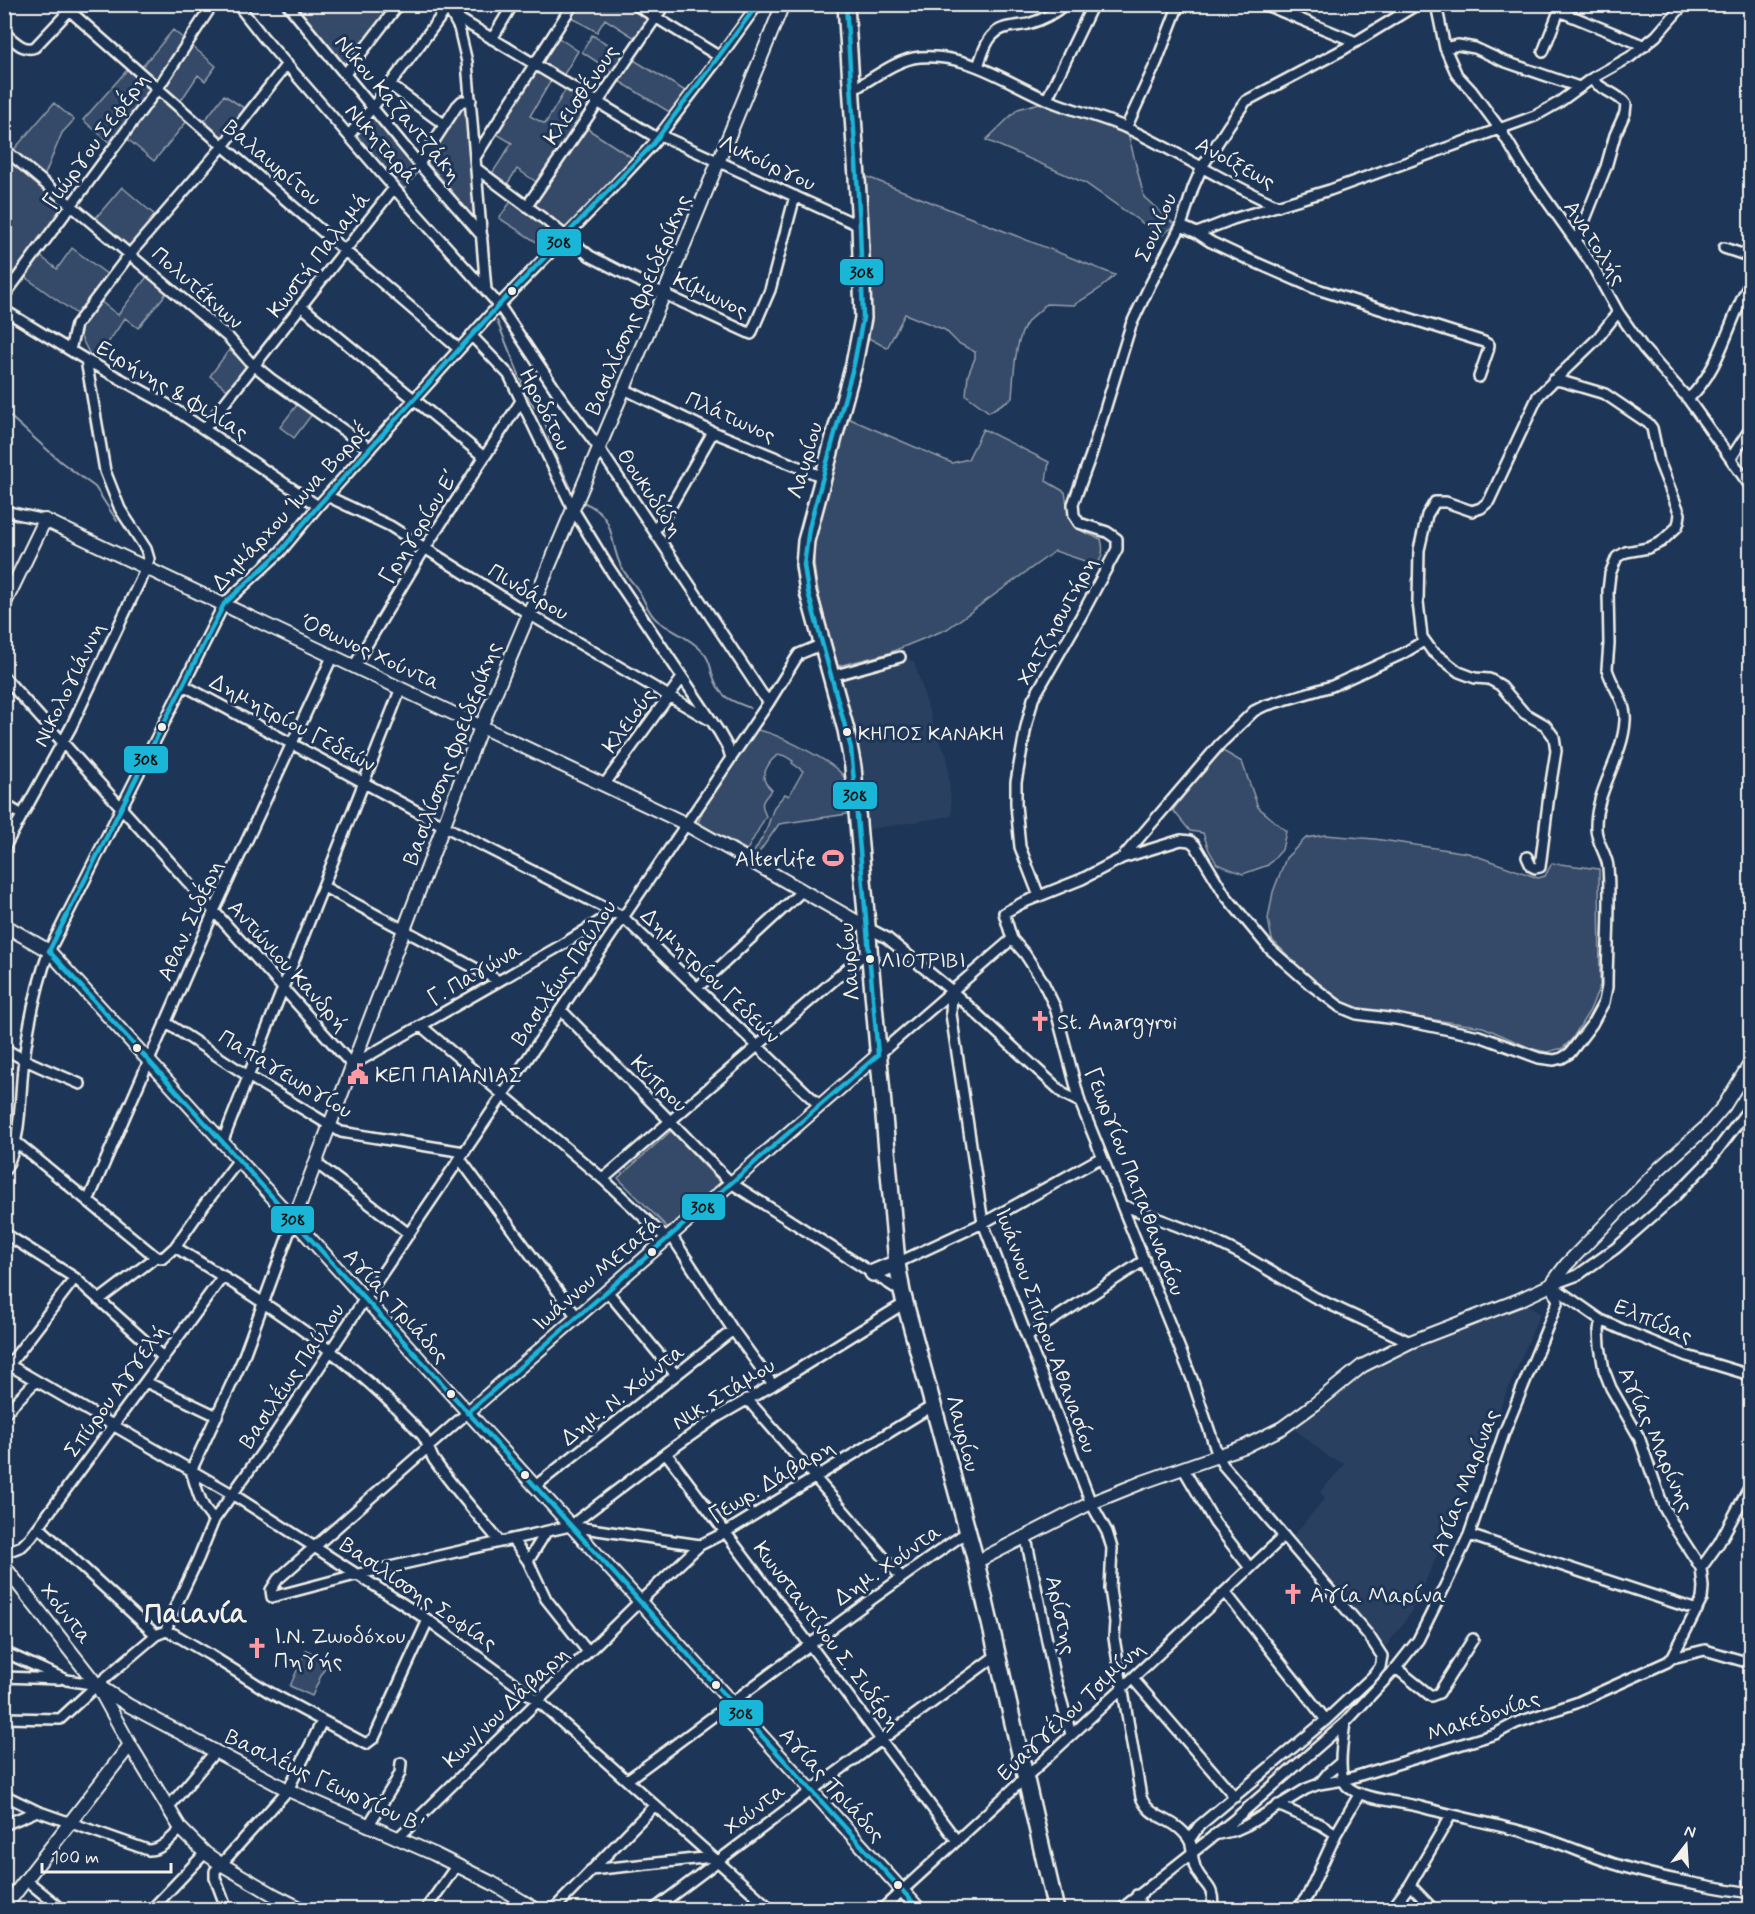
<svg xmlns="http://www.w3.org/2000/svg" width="1755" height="1914" viewBox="0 0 1755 1914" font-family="Mynerve,sans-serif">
  <rect width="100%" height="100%" fill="#1d3557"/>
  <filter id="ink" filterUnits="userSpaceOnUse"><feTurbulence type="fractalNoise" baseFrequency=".0167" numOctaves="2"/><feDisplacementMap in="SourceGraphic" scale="12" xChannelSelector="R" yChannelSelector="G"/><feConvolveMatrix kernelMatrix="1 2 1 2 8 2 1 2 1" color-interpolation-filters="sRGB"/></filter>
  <g filter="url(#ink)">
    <path fill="#2a4060" d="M908 659 914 661 937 737 947 756 952 816 864 830 859 763 854 731 839 677Z
      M1526 1304 1540 1314 1440 1549 1410 1614 1386 1647 1293 1536 1325 1498 1320 1492 1345 1464 1330 1458 1293 1428 1364 1370 1454 1330Z"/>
    <path fill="#354a67" stroke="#949ea8" stroke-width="1.5" d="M294 5H373L385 15 346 66Z
      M565 5H628L651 18 635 38 605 19 597 32 569 16 573 10Z
      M173 30 216 66 205 81 198 75 180 102 193 114 154 161 119 132 111 144 83 120 128 69 141 68Z
      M592 35 687 92 671 113 609 75 611 71 582 52Z
      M556 36 578 51 563 76 556 72 530 116 545 124 566 89 593 104 538 183 517 169 506 186 491 175 512 143 495 133Z
      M224 95 247 110 223 140 203 123Z
      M1043 102 1128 133 1144 197 1175 225 1161 236 1085 183 986 140 1018 109Z
      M54 103 74 120 62 133 41 184 66 205 5 288 4 252 6 250 4 249 5 160Z
      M461 106 467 110 476 212 472 215 426 161Z
      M374 114 421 169 404 189 355 134Z
      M586 128 634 159 549 250 499 218 512 200 527 210Z
      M865 176 1115 275 1098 290 1074 305 1046 304C1041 310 1034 315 1029 320 1014 339 1014 375 1012 398L989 412 966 395 968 375 975 358V352L958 343 945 330 905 314 887 348 865 336 859 177Z
      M122 187 156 216 129 248 94 220Z
      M72 248 108 275 78 315 25 277 40 256 57 269Z
      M149 274 169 290 138 328 125 318 97 359 90 355 78 331 100 301 118 315Z
      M229 350 250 367 230 392 210 376Z
      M299 402 313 413 294 438 280 427Z
      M843 416 952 463 968 459 983 429 1049 462 1046 481 1065 492C1070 524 1069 528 1101 539 1104 549 1103 557 1097 565L1055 551 947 629 886 654 838 666C827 626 813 586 813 543Z
      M757 730C774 732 835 762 844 777 849 787 848 802 847 814L779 824 755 858 754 852 766 831 774 807 785 794 789 796 803 771 792 763 793 761C789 759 785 754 780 755 772 756 764 770 764 778 764 783 769 787 772 790 763 800 759 802 766 816L747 850 698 823 703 810 738 752 749 735Z
      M1223 751 1242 762 1258 807 1286 831 1282 850 1268 865 1243 874 1217 864 1209 850 1203 833 1190 831 1173 810 1201 772Z
      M1325 835 1375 839 1468 853 1538 878 1545 876 1552 863 1599 869 1600 985 1590 1010 1572 1039 1563 1048 1547 1052 1533 1049 1483 1027 1361 1009 1341 1001 1310 977 1272 940 1268 919 1273 892 1286 858 1306 838Z
      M671 1131 721 1183 669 1229 618 1178Z
      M306 1650 328 1660 312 1696 290 1686Z"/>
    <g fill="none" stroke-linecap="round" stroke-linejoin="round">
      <path stroke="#9aa2ab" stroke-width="2" d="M497 321 529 399 545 422 551 446 570 486
        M4 411 61 462 95 487 117 521
        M585 503C618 517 608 543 622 568 626 576 633 582 638 590 645 600 648 614 658 621 673 632 695 640 706 656 709 661 711 668 712 673 720 698 727 699 750 708"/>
      <defs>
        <path id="minor" d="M62 4 223 146 459 349
          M237 4 263 37 408 204 499 305 559 395 599 448 762 694 769 702
          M287 4 419 164 482 236
          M446 4 459 28 467 62 486 290
          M634 4 720 57
          M1263 4 1356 42
          M1436 4 1445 48 1457 75 1471 90 1500 129 1523 167 1591 263 1618 312 1644 349 1688 399 1750 486
          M453 15 657 138
          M4 33C14 40 23 52 35 47L69 11
          M492 39 513 4
          M1445 48 1458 45 1475 48 1503 61 1579 87
          M1543 52 1559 11 1645 46
          M978 66C982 56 985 43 992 36 1001 25 1015 27 1028 24 1042 20 1054 14 1065 4
          M345 74 399 4
          M390 85 445 125
          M851 91C872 79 896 59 920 57 968 53 1006 82 1048 100 1074 111 1103 117 1129 129 1180 153 1227 184 1278 206
          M1047 99 1093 4
          M1126 128 1157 61 1179 4
          M349 135 373 107 448 7
          M660 135 860 226
          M4 149 229 338 249 361 271 379 370 449
          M476 156 573 4
          M419 164 457 106 462 101 471 100
          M477 169 548 222 590 256 664 294 751 334 770 290 795 196
          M527 206 665 4
          M1181 226 1197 233 1211 242 1243 257 1314 288 1484 342 1489 345 1488 351 1479 377
          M1197 233 1233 219 1330 190 1535 116 1558 103 1591 79 1630 57 1656 36 1684 4
          M1576 242 1606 167 1615 135 1625 113 1626 104C1617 93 1601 90 1591 79
          M1724 248 1745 255 1750 259
          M4 296 158 88 213 4
          M301 306 484 457
          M4 310 86 360 168 405 318 506
          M471 335 509 375 573 509 609 568 719 732 728 748 731 758
          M70 350 76 325 129 255 223 146 287 64
          M624 389 713 432 823 477
          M1688 399C1720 371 1729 319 1750 283
          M205 428 394 188
          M1731 458 1750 429
          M327 496 390 526 529 614 708 719
          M4 511 45 520
          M654 531 665 516 713 432
          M354 666 425 548 521 401
          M832 676 900 657
          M4 677 352 1065 560 946 613 913
          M183 685 444 826 623 917 820 1106
          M604 785 682 678
          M4 804 22 815
          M4 848 71 727 146 568 149 559 146 549 120 509 105 471 86 360
          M1527 857 1531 866 1535 868 1540 867 1549 795 1556 751 1554 737 1545 725 1524 713 1500 685 1489 679 1475 678 1459 672 1432 651 1422 637 1418 602 1419 550 1427 515 1435 502H1446L1472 511 1481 508 1489 501 1538 396 1597 339 1618 312
          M1122 858 1181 840 1190 841 1195 845 1225 895 1269 948 1311 985 1340 1007 1357 1014 1396 1019 1479 1036 1539 1058 1554 1060 1562 1058 1570 1053 1592 1024 1604 1002 1607 987C1607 949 1611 905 1608 867 1607 854 1596 842 1596 828 1595 791 1623 758 1625 721 1627 702 1612 687 1607 669L1609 644 1608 591 1610 574 1617 557 1626 552 1648 548 1661 542 1677 527 1679 521 1680 514 1659 461 1652 428 1648 423 1605 394 1561 381 1553 380
          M324 887 499 981
          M1039 896 1020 847 1016 805V782L1026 727 1033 699 1081 616 1117 549V539L1107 532 1079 523 1074 515 1073 504 1091 455 1131 325 1150 285 1181 226 1193 188 1202 167 1229 125 1246 101 1344 49 1418 4
          M868 928 887 938 952 991 1064 1094 1080 1102
          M697 988 802 891
          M952 991 951 1014 983 1223 1091 1503 1107 1532 1112 1548 1110 1589 1115 1622 1114 1638 1141 1797C1149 1817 1165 1816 1180 1829 1197 1844 1189 1850 1195 1867 1202 1886 1216 1884 1212 1910
          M561 1010 731 1183 902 1292
          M165 1022 248 1076 341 1132 464 1152
          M421 1026 603 1179 667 1239
          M4 1048C26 1063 56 1073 80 1084
          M878 1055 1012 939
          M16 1142 156 1257
          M222 1143 401 688
          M460 1159 577 1317
          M316 1163 409 1234
          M4 1172C23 1139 19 1096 24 1059 29 1023 36 986 49 951L224 604 280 552 318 506 499 305 602 199 653 144 722 54 758 4
          M603 1179 862 956H870
          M88 1201 214 911 332 657
          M1122 1205 1204 1236 1241 1254 1314 1297 1410 1342
          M4 1233 75 1278 164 1358
          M671 1235 733 1330 773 1385
          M175 1247C262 1300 353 1358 422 1435 428 1442 429 1452 434 1460 454 1489 478 1515 500 1542
          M897 1263 983 1223 1102 1157
          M1551 1285 1578 1275 1616 1248 1673 1198 1710 1160 1750 1107
          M1551 1285 1601 1320 1628 1332 1687 1356 1750 1375
          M607 1291 676 1375
          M99 1300 156 1257 163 1258 175 1247 205 1204 238 1161
          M1028 1336 1145 1260
          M4 1362 232 1494 428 1620 537 1700 772 1910
          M9 1365 75 1278
          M146 1382 217 1416
          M747 1399 901 1577
          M467 1413 278 1579 271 1590 272 1597 359 1574 570 1526 700 1545
          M4 1414 36 1381
          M666 1453 957 1841
          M1183 1468 1215 1523 1250 1568
          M534 1487 733 1330
          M214 1520C200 1507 197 1488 191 1471L242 1361 293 1222
          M570 1526 666 1453 717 1417 773 1385 905 1303
          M39 1527 156 1635
          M1469 1535 1697 1610
          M1026 1538 1054 1675 1071 1734
          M512 1539 528 1561 546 1599 588 1652
          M4 1553 22 1546 31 1537 223 1276
          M528 1561 546 1532
          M1701 1568 1719 1543 1750 1486
          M1225 1592 1326 1720
          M166 1631 171 1616 198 1559 214 1520 275 1434 364 1300 769 702 795 660 799 654 823 644
          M166 1631 174 1634 210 1655 269 1692 366 1744 374 1738 428 1620
          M4 1652 67 1680 97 1685
          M1672 1658 1705 1650 1750 1663
          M1396 1668 1431 1696 1439 1693 1473 1639
          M4 1677 59 1679
          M1133 1679 1235 1797
          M4 1718 60 1719 97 1685 156 1635 166 1631
          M1345 1723C1343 1738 1336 1774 1347 1786 1359 1799 1403 1802 1421 1807 1458 1817 1495 1824 1531 1834 1562 1843 1591 1857 1621 1866 1664 1879 1707 1886 1750 1893
          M627 1780C741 1697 851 1611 967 1532
          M1319 1784 1328 1773 1341 1762
          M4 1795 37 1811 148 1850C161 1851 172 1837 181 1829
          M1278 1805 1322 1825 1336 1834
          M167 1809 215 1752
          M4 1825 37 1811
          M368 1826 396 1781 400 1773 401 1763
          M1214 1835 1236 1830 1247 1825 1306 1789 1319 1784 1344 1780 1495 1734 1516 1723 1576 1703 1667 1662 1672 1658 1702 1599 1703 1587 1701 1568 1677 1531 1663 1506 1639 1437 1611 1388 1604 1370 1600 1346 1599 1330 1601 1320
          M398 1838 639 1602 700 1545 726 1532 934 1405
          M1190 1839 1199 1826 1326 1720 1373 1676 1380 1667 1382 1656 1369 1636 1223 1465 1218 1456 1192 1379 1080 1102 1055 1007 1042 980 1025 954 1012 939 1004 913 1022 903 1082 879 1122 858 1219 745 1254 711 1264 706 1332 686 1402 654 1424 641
          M591 1870 713 1857
          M26 1880 63 1910
          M1410 1885 1434 1910
          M1137 1895 1142 1910
          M151 1910 205 1853
          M227 1910 215 1878V1871L288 1790 322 1721
          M425 1910 457 1865
          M553 1910 655 1805
          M653 1910 811 1791 997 1655
          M881 1910C1017 1786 1151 1662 1284 1536
          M1120 1910 1235 1819 1345 1723 1396 1668 1418 1640 1447 1582 1469 1535 1504 1433 1558 1301 1551 1285
          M1297 1910 1308 1895 1336 1834 1360 1793
          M1391 1910 1410 1885 1451 1815"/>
        <path id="tertiary" d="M4 605 45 520 680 821 868 928
          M4 925 49 951 920 1910
          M293 1222 481 727 664 294 783 4
          M467 1413 878 1055
          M976 1562 1091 1503 1143 1482 1246 1446 1282 1428 1315 1404 1362 1366 1410 1342 1519 1300 1551 1285 1566 1265 1660 1168 1705 1128 1724 1106 1750 1064
          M4 1566 97 1685 130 1745 181 1829 205 1853 221 1864 274 1895 304 1910
          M97 1685 128 1705 288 1790 434 1854 492 1883 537 1910
          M4 1908 130 1745"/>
        <path id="primary" d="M846 4 860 226 863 318 854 364 806 541 804 565 808 592 846 730 853 767 897 1263 902 1292 976 1562 1056 1910
          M873 1273 897 1263"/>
      </defs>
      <use href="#minor" stroke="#f4f1e8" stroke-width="14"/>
      <use href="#tertiary" stroke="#f4f1e8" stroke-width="16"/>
      <use href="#primary" stroke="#f4f1e8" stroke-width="20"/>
      <use href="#minor" stroke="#1d3557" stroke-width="9"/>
      <use href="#tertiary" stroke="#1d3557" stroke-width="12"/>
      <use href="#primary" stroke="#1d3557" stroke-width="15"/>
      <defs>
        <path id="bus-1" d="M758 4 653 144 499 305 318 506 280 552 224 604 49 951 920 1910
          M467 1413 878 1055 851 748 808 592 804 565 809 528 854 364 863 318 860 226 846 4"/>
      </defs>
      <use href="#bus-1" stroke="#1d3557" stroke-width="9"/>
      <use href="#bus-1" stroke="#1ab6d8" stroke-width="4.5"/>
    </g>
  </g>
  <defs>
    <symbol id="stadium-bare" viewBox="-9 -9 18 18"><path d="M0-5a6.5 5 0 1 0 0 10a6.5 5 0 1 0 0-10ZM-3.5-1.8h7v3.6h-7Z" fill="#ff9aa2" stroke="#1d3557" stroke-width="2.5" paint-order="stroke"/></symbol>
    <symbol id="church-bare" viewBox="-9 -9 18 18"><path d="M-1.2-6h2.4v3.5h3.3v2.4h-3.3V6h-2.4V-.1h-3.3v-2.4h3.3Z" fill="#ff9aa2" stroke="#1d3557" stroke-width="2.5" paint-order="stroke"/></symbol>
    <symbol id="civic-bare" viewBox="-9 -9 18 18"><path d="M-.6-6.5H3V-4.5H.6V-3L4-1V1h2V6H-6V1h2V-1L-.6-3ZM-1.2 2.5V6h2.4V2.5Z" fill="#ff9aa2" stroke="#1d3557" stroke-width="2.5" paint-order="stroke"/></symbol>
  </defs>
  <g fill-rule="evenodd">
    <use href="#stadium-bare" x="818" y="843" width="30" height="30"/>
    <use href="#church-bare" x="1025" y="1006" width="30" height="30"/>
    <use href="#civic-bare" x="343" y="1059" width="30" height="30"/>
    <use href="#church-bare" x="1278" y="1579" width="30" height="30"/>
    <use href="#church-bare" x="242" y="1633" width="30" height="30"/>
  </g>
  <g fill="#f4f1e8" stroke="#1d3557" stroke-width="2">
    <circle cx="512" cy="291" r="5"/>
    <circle cx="162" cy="727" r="5"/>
    <circle cx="847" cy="732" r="5"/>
    <circle cx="870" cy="959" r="5"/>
    <circle cx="137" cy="1048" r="5"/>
    <circle cx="652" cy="1252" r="5"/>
    <circle cx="451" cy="1394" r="5"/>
    <circle cx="525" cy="1475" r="5"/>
    <circle cx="716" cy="1685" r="5"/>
    <circle cx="898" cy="1885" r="5"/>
  </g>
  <g text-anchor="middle" stroke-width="6" stroke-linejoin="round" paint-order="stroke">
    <g font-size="20" fill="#f4f1e8" stroke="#1d3557" text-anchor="start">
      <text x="858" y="740">ΚΗΠΟΣ ΚΑΝΑΚΗ</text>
      <text x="881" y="967">ΛΙΟΤΡΙΒΙ</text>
    </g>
    <g font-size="22" fill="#f4f1e8" stroke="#1d3557">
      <text transform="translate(580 94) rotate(-56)" y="8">Κλεισθένους</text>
      <text transform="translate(399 108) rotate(50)" y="8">Νίκου Καζαντζάκη</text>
      <text transform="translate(95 140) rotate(-54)" y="8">Γιώργου Σεφέρη</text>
      <text transform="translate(382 143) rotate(49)" y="8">Νικηταρά</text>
      <text transform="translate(273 162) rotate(40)" y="8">Βαλαωρίτου</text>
      <text transform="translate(768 162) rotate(25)" y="8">Λυκούργου</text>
      <text transform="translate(1236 162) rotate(28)" y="8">Ανοίξεως</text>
      <text transform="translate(1155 227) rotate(-66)" y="8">Σουλίου</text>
      <text transform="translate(1596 242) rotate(57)" y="8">Ανατολής</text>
      <text transform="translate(318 254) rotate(-52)" y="8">Κωστή Παλαμά</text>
      <text transform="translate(198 287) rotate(41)" y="8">Πολυτέκνων</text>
      <text transform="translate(711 294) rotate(25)" y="8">Κίμωνος</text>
      <text transform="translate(637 304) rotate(-67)" y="8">Βασιλίσσης Φρειδερίκης</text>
      <text transform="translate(173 389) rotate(31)" y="8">Ειρήνης &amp; Φιλίας</text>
      <text transform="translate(546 409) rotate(63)" y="8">Ηροδότου</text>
      <text transform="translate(731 416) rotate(24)" y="8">Πλάτωνος</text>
      <text transform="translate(804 460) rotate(-74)" y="8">Λαυρίου</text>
      <text transform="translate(651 492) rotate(56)" y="8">Θουκυδίδη</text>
      <text transform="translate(290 506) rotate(-47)" y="8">Δημάρχου Ίωνα Βορρέ</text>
      <text transform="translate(420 523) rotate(-58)" y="8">Γρηγορίου Ε΄</text>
      <text transform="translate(529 591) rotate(31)" y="8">Πινδάρου</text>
      <text transform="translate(1056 620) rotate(-61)" y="8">Χατζησωτήρη</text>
      <text transform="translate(371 651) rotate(25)" y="8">Όθωνος Χούντα</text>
      <text transform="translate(68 684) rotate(-64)" y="8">Νικολογιάννη</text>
      <text transform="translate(628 720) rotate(-54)" y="8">Κλειούς</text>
      <text transform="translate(293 722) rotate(28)" y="8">Δημητρίου Γεδεών</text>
      <text transform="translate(451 753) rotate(-69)" y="8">Βασιλίσσης Φρειδερίκης</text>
      <text transform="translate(189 920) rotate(-66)" y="8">Αθαν. Σιδέρη</text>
      <text transform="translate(848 962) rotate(-95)" y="8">Λαυρίου</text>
      <text transform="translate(289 965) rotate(48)" y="8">Αντώνιου Κανδρή</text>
      <text transform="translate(563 972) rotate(-56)" y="8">Βασιλέως Παύλου</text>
      <text transform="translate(474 973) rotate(-30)" y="8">Γ. Παγώνα</text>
      <text transform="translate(711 975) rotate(44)" y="8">Δημητρίου Γεδεών</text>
      <text transform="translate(286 1073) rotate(31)" y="8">Παπαγεωργίου</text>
      <text transform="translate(660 1083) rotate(45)" y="8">Κύπρου</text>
      <text transform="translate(1136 1181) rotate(69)" y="8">Γεωργίου Παπαθανασίου</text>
      <text transform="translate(596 1273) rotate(-41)" y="8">Ιωάννου Μεταξά</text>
      <text transform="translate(397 1305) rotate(48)" y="8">Αγίας Τριάδος</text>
      <text transform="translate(1654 1320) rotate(23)" y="8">Ελπίδας</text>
      <text transform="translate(1047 1330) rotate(70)" y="8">Ιωάννου Σπύρου Αθανασίου</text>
      <text transform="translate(291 1375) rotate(-56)" y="8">Βασιλέως Παύλου</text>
      <text transform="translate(115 1390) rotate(-54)" y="8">Σπύρου Αγγελή</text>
      <text transform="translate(723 1393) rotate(-32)" y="8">Νικ. Στάμου</text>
      <text transform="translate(622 1394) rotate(-38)" y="8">Δημ. Ν. Χούντα</text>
      <text transform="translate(964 1433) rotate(75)" y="8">Λαυρίου</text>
      <text transform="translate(1657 1439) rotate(66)" y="8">Αγίας Μαρίνης</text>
      <text transform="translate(771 1480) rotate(-31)" y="8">Γεωρ. Δάβαρη</text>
      <text transform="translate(1464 1482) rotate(-69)" y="8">Αγίας Μαρίνας</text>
      <text transform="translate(887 1564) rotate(-35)" y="8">Δημ. Χούντα</text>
      <text transform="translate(419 1593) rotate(34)" y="8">Βασιλίσσης Σοφίας</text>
      <text transform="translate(67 1613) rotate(52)" y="8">Χούντα</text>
      <text transform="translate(1062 1615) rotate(78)" y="8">Αρίστης</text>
      <text transform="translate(828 1635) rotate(53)" y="8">Κωνσταντίνου Σ. Σιδέρη</text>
      <text transform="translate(505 1706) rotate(-44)" y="8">Κων/νου Δάβαρη</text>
      <text transform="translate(1070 1710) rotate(-43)" y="8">Ευαγγέλου Τσιμίνη</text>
      <text transform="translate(1483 1715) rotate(-19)" y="8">Μακεδονίας</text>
      <text transform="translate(325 1780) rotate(25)" y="8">Βασιλέως Γεωργίου Β'</text>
      <text transform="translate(833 1784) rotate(48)" y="8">Αγίας Τριάδος</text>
      <text transform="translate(754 1808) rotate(-37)" y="8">Χούντα</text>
    </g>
    <g font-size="22" fill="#f4f1e8" stroke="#1d3557" text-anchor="start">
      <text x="816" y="866" text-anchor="end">Alterlife</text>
      <text x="1057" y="1029">St. Anargyroi</text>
      <text x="375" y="1082">ΚΕΠ ΠΑΙΑΝΙΑΣ</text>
      <text x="1310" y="1602">Αγία Μαρίνα</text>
      <text x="274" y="1643">Ι.Ν. Ζωοδόχου<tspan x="274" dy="25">Πηγής</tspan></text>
    </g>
    <g font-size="28" font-weight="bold" fill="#f4f1e8" stroke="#1d3557">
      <text x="196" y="1623">Παιανία</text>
    </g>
  </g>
  <g stroke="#1d3557" stroke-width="2">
    <rect x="536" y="228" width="46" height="29" rx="6" fill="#1ab6d8"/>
    <rect x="839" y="258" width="45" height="28" rx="6" fill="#1ab6d8"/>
    <rect x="123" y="745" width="46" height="29" rx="6" fill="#1ab6d8"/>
    <rect x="832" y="781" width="46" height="29" rx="6" fill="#1ab6d8"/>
    <rect x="681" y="1193" width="45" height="28" rx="6" fill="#1ab6d8"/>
    <rect x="270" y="1205" width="45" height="29" rx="6" fill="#1ab6d8"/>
    <rect x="718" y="1699" width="46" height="28" rx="6" fill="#1ab6d8"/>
  </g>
  <g font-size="16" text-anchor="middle" font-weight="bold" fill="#111">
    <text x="559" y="248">308</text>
    <text x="862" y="278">308</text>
    <text x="146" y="765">308</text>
    <text x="855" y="801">308</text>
    <text x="703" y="1213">308</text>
    <text x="293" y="1225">308</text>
    <text x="741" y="1719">308</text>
  </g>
  <rect width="1755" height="1914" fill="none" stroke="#1d3557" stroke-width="24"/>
  <rect x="12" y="12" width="1731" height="1890" fill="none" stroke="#f4f1e8" stroke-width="2" filter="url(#ink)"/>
  <g transform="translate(1686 1845) rotate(17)" stroke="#1d3557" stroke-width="4.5" paint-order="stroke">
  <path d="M0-4.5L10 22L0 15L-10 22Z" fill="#f4f1e8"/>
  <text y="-9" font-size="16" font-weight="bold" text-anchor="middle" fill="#f4f1e8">N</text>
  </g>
  <path d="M42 1863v9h129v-9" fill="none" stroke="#f4f1e8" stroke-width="3"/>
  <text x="51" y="1863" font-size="18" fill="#f4f1e8" stroke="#1d3557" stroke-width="4.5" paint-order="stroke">100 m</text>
</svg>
